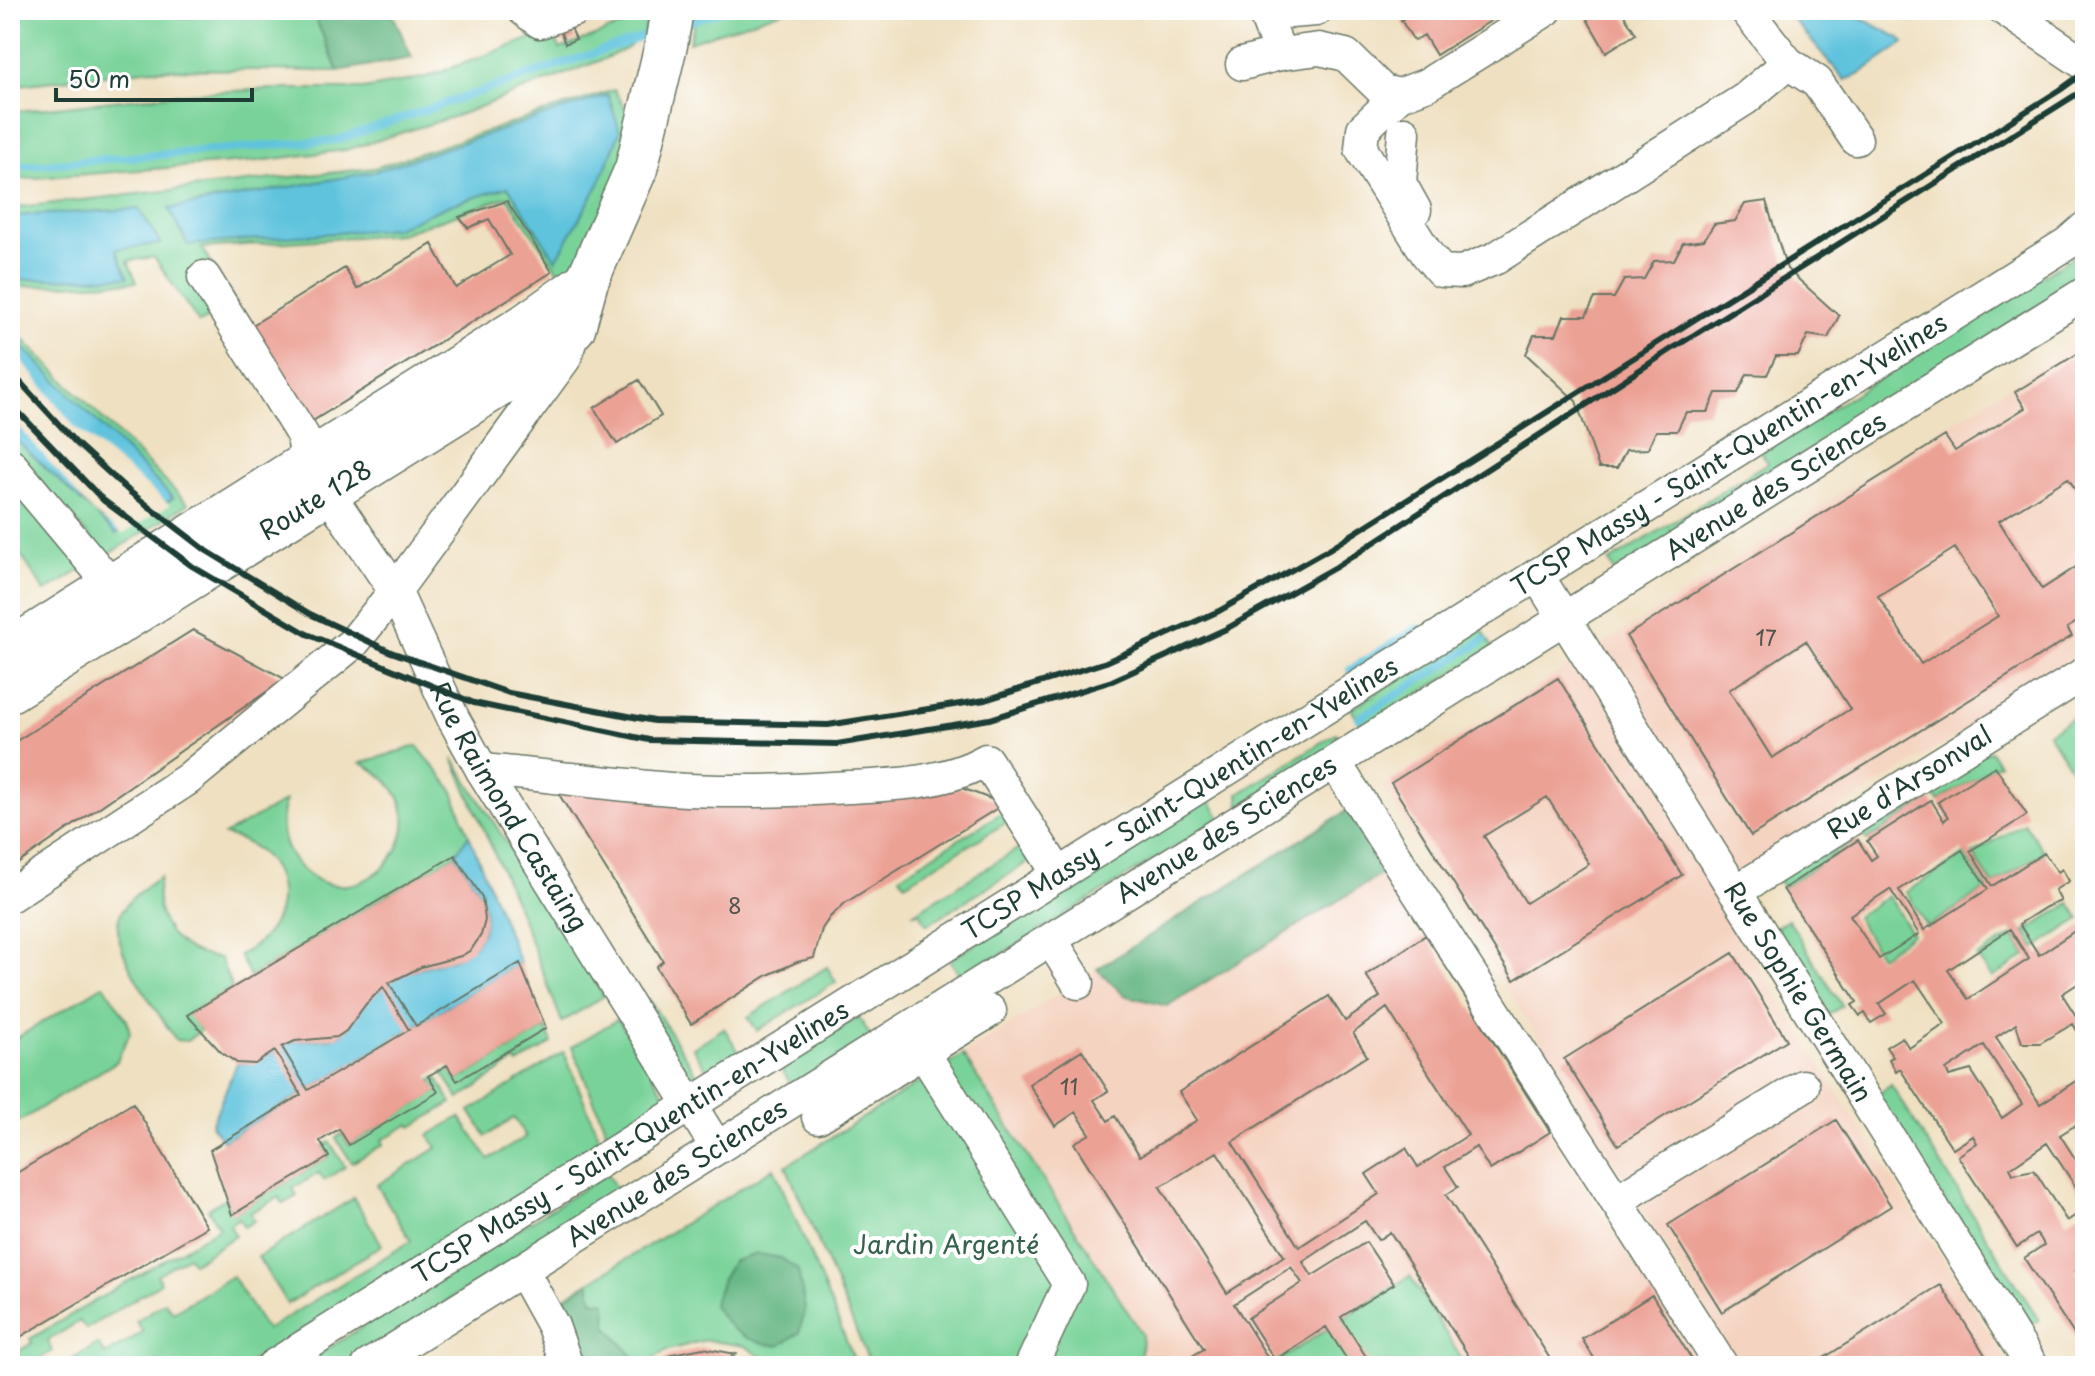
<svg xmlns="http://www.w3.org/2000/svg" width="2095" height="1376" viewBox="0 0 2095 1376" font-family="'Playpen Sans',sans-serif">
  <rect width="100%" height="100%" fill="#fff"/>
  <filter id="ink" filterUnits="userSpaceOnUse"><feTurbulence type="fractalNoise" baseFrequency=".0125" numOctaves="2"/><feDisplacementMap in="SourceGraphic" scale="16" xChannelSelector="R" yChannelSelector="G"/><feConvolveMatrix kernelMatrix="1 2 1 2 8 2 1 2 1" color-interpolation-filters="sRGB"/></filter>
  <filter id="wash" filterUnits="userSpaceOnUse"><feTurbulence type="fractalNoise" baseFrequency=".006" numOctaves="4" result="noise"/><feDisplacementMap in="SourceGraphic" scale="32" xChannelSelector="R" yChannelSelector="G"/><feGaussianBlur stdDeviation="1.8" result="paint"/><feColorMatrix in="noise" values="0 0 0 0 0 0 0 0 0 0 0 0 0 0 0 0 0 1.4 0 .05"/><feComposite in="paint" operator="in"/></filter>
  <g filter="url(#wash)">
    <rect width="100%" height="100%" fill="#efe0c1"/>
    <path fill="#f4d3c0" d="M2085 338V655L1710 890 2010 1366H1739L1382 785Z
      M1342 813 1407 916 1701 1366H1140L1142 1334 963 1055Z"/>
    <path fill="#79d399" stroke="#4c8866" stroke-width="2" d="M10 10H312L338 71 153 69 10 86Z
      M698 10H786L689 42Z
      M647 16 645 31 628 48 604 59 459 115 346 150 258 161 10 180V112L187 93 277 89H364L427 77 553 30 560 49Z
      M614 90 639 129 590 243 562 277 507 197 400 234 202 248 236 303 199 323 154 257 128 261 137 282 10 287V208L374 168Z
      M2085 249V278L1615 572 1609 562 1767 463 1761 453Z
      M10 326 188 504 106 556 10 447Z
      M10 478 84 568 45 592 10 538Z
      M1481 628 1493 648 1364 728 1351 709Z
      M2085 709V791L2048 733Z
      M1336 733 1343 741 1240 806 1239 794Z
      M417 746 452 789 469 835 455 855 250 977 239 955C300 926 292 848 224 835L285 801C279 823 281 846 297 864 359 934 464 814 361 763Z
      M1990 751 1999 764 1938 801 1919 772Z
      M453 758 604 996 562 1022 515 901Z
      M1912 775 1928 800 1867 840 1850 815Z
      M1208 798 1221 818 962 979 950 960Z
      M1006 810 1012 819 905 884 900 876Z
      M1842 819 1855 841 1783 887 1770 866Z
      M2024 823 2044 852 1993 885 1973 854Z
      M1032 840 1041 854 927 925 920 913H914Z
      M1965 854 1987 888 1927 927 1906 892Z
      M160 877C150 921 176 954 220 958L232 988 188 1014 201 1030 187 1041 176 1040C159 1012 102 943 122 911 131 896 146 887 160 877Z
      M1888 895 1912 934 1880 956 1856 917Z
      M2070 903 2080 919 2035 948 2025 932Z
      M1788 919 1842 1006 1828 1015 1775 928Z
      M2013 935 2026 956 1992 978 1977 957Z
      M827 967 836 982 757 1031 748 1017Z
      M104 985 127 1020 130 1033 116 1062 10 1127V1042Z
      M649 999 698 1077 692 1081 644 1002Z
      M859 1017 871 1037 792 1086 780 1067Z
      M618 1019 667 1098 608 1135 572 1047Z
      M546 1028 552 1043 518 1064 515 1061 459 1099 443 1073 450 1069 457 1081Z
      M724 1028 739 1052 708 1072 693 1048Z
      M564 1052 601 1142 557 1171 244 1366H61L98 1344 105 1355 143 1332 136 1321 165 1302 173 1312 232 1276 266 1330 411 1241 377 1185 437 1148 429 1135 460 1117 489 1159 526 1137 514 1118 486 1136 470 1111Z
      M963 1055 1142 1334 1140 1366H871L786 1166Z
      M437 1077 452 1103 412 1127 410 1124 382 1140 384 1144 352 1163 336 1138 342 1134 349 1145 437 1092 431 1081Z
      M1891 1085 2039 1320 2025 1330 1877 1095Z
      M330 1142 345 1167 324 1180 319 1173 293 1188 297 1196 283 1204 279 1197 250 1213 254 1221 244 1227 239 1218 230 1224 235 1236 193 1263 188 1256 157 1275 161 1283 86 1329 80 1321 47 1341 52 1351 28 1366H10V1356L32 1343 30 1339 219 1228 208 1209 226 1198 233 1214 329 1157 323 1146Z
      M774 1168 857 1366H775L745 1346 705 1340 665 1351 643 1366H590L552 1305Z
      M607 1174 619 1193 343 1366H300Z
      M354 1198 382 1245 287 1304 258 1257Z
      M1410 1276 1466 1366H1276L1274 1363Z"/>
    <path fill="#62b581" stroke="#40795a" stroke-width="2" d="M312 10H391L412 58 338 71Z
      M1348 810 1385 872 1167 1006 1124 995 1097 969Z
      M758 1254 781 1258 798 1270 805 1309 799 1333 779 1346C747 1342 731 1333 713 1305L722 1279 733 1261Z
      M589 1282 593 1300 606 1302 607 1326 641 1366H590L552 1305Z"/>
    <path fill="#5fc3dd" stroke="#3f8088" stroke-width="2" d="M1785 10H1845L1900 38 1904 43 1858 75 1845 80Z
      M608 95 620 132 599 184 556 260 508 187 450 205 396 228 188 245 169 209 373 172Z
      M139 209 161 244 116 249 128 277 10 280V216Z
      M10 334 173 498 116 534 15 439 10 432Z
      M469 835 520 963 223 1141 211 1125 237 1063C261 1068 271 1049 292 1042 307 1038 326 1043 340 1035 348 1031 351 1024 355 1017 367 1000 382 985 400 976 425 962 465 966 480 937 496 906 471 879 455 855Z"/>
    <path fill="#efe0c1" d="M10 345 73 425 170 505 123 534 93 513 10 416Z"/>
    <g fill="none" stroke-linecap="round" stroke-linejoin="round">
      <path stroke="#5fc3dd" stroke-width="8" d="M683 24 724 10
        M10 167 337 140 654 33
        M1350 670 1418 628
        M1359 718 1484 640"/>
    </g>
    <g id="blocks">
      <path fill="#eca195" fill-rule="evenodd" d="M1417 10H1497L1500 15 1436 55 1424 35 1414 41 1401 20Z
        M1603 10H1621L1636 34 1606 52 1587 19Z
        M570 26 576 39 565 44 560 30Z
        M507 201 552 272 311 422 251 326 345 268 357 289 432 244 456 288 510 255 489 219 468 228 459 217Z
        M1766 201 1787 269 1839 316 1828 338 1808 335 1798 356H1776L1767 375 1747 374 1738 393H1716L1708 412H1686L1677 431H1656L1648 449 1626 450 1617 468H1599L1576 401 1526 354 1534 335H1556L1564 316H1586L1595 298H1614L1624 280 1644 279 1654 261 1674 260 1683 243 1704 240 1714 224 1735 221 1745 204Z
        M2085 349V504L2068 478 1999 521 2042 589 2085 561V617L2067 628 2072 636 1751 836 1626 636 1945 436 1955 451 2025 408 2015 392ZM1955 548 1998 616 1921 664 1878 596ZM1806 641 1850 709 1772 758 1729 690Z
        M639 380 661 416 617 444 594 408Z
        M193 630 285 679 10 869V745Z
        M1558 678 1682 875 1514 980 1391 783ZM1547 797 1589 864 1526 903 1484 836Z
        M1995 766 2027 815 1970 851 1992 886 2044 853 2058 872 2062 869 2069 881 2055 890 2061 901 2046 907 2019 924 2039 955 2085 924V979L2062 994 2085 1030V1043L2073 1024 2040 1043H2022L2016 1024 1996 1037 2040 1104 2085 1075V1119L2060 1135 2085 1174V1201L2047 1143 2010 1168 2013 1174 2034 1170 2067 1221 2085 1209V1265L2076 1271 2080 1276 2085 1275V1351L2024 1258 2044 1245 2041 1239 2037 1234 2017 1247 1958 1156 1977 1143 1973 1136 1953 1149 1900 1069 1896 1072 1889 1059 1893 1057 1886 1047 1902 1037 1909 1048 1945 1024 1915 980 1879 1004 1886 1014 1871 1023 1865 1013 1860 1016 1852 1005 1857 1002 1783 889 1858 840 1871 860 1877 856 1867 841 1931 800 1944 821 1948 817 1938 802ZM1962 850 1988 889 1924 930 1899 890ZM1890 889 1919 934 1879 959 1850 915ZM2010 929 2029 959 1968 999 1948 970ZM1984 1045 2022 1104 2002 1118 1971 1070 1949 1076 1946 1070Z
        M959 787 1004 804 845 903 830 917 822 929 814 958 797 962 768 975 691 1024 656 967 663 961 555 788Z
        M455 855 482 897 485 920 481 935 471 950 461 956 421 967 389 983 416 1026 520 963 546 1028 457 1081 447 1065 428 1076 438 1092 349 1145 339 1129 320 1141 329 1157 232 1215 210 1150 301 1095 275 1051 255 1064 237 1063 221 1052 187 1015ZM383 987 409 1030 308 1090 282 1047 295 1041 337 1037 346 1031 366 1004Z
        M1426 935 1550 1132 1490 1170 1476 1147 1445 1167 1458 1187 1446 1195 1554 1365 1475 1366 1390 1232 1378 1240 1365 1221 1303 1262 1312 1276 1366 1242 1394 1284 1341 1317 1372 1366H1351L1326 1327 1275 1360 1248 1318 1302 1283 1291 1267 1234 1304 1273 1366H1175L1204 1349 1074 1143 1090 1134 1076 1112 1055 1126 1029 1084 1082 1050 1108 1091 1094 1100 1108 1121 1115 1116 1140 1156 1197 1120 1179 1092 1329 996 1345 1021 1380 997 1366 975ZM1387 1008 1468 1135 1418 1167 1406 1148 1366 1174 1379 1194 1299 1247 1232 1142 1367 1056 1353 1033ZM1217 1152 1284 1256 1227 1293 1160 1187Z
        M1733 953 1787 1040 1618 1145 1564 1059Z
        M133 1103 207 1227 10 1343V1177Z
        M1836 1120 1891 1206 1722 1312 1668 1225Z
        M1941 1285 1992 1366H1811L1932 1290Z
        M1652 1295 1696 1366H1599L1582 1339Z
        M703 1348 736 1354 725 1361 729 1366H652L672 1354Z
        M749 1359 762 1366H739Z"/>
    </g>
  </g>
  <g filter="url(#ink)">
    <use href="#blocks" fill-opacity="0" stroke="#687665" stroke-width="2"/>
    <g fill="none" stroke-linecap="round" stroke-linejoin="round">
      <defs>
        <g id="minor">
          <path d="M524 10 540 22 574 10"/>
          <path d="M1746 10 1788 63 1817 82 1856 139"/>
          <path d="M2005 10 2085 64"/>
          <path d="M1265 14 1316 10"/>
          <path d="M1280 54 1319 49 1346 55 1383 91 1399 95 1428 84 1546 10"/>
          <path d="M1242 64 1280 54 1265 14"/>
          <path d="M1399 95 1363 129 1361 149 1427 254 1441 271 1462 272 1496 258 1745 99 1788 63"/>
          <path d="M1404 133 1400 183 1415 210"/>
          <path id="s1" d="M204 277 303 436 307 462 395 591 453 718 482 770 717 1148"/>
          <path d="M10 464 112 586"/>
          <path id="s2" d="M1537 575 2032 1366"/>
          <path d="M1335 763 1722 1366"/>
          <path d="M482 770C545 775 608 784 671 789 731 793 790 791 849 787 894 785 946 783 986 760L1059 875"/>
          <path id="s3" d="M1735 892 2085 673"/>
          <path d="M10 896 188 779 353 643 395 591 565 358 572 336"/>
          <path d="M1051 940 1078 983"/>
          <path d="M923 1052 1069 1284 1031 1366"/>
          <path d="M818 1117 990 1011"/>
          <path d="M1616 1201 1803 1086"/>
          <path d="M522 1270 553 1326 567 1366"/>
          <path id="s4" d="M273 1366 2068 243 2085 228"/>
          <path id="s5" d="M368 1366 2085 293"/>
        </g>
        <g id="major">
          <path d="M10 650 525 325 587 281"/>
          <path id="s6" d="M10 691 502 384 542 357 574 328 587 281 636 169 666 45 672 10"/>
        </g>
      </defs>
      <use href="#minor" stroke="#687665" stroke-width="35"/>
      <use href="#major" stroke="#687665" stroke-width="45"/>
      <use href="#minor" stroke="#fff" stroke-width="32"/>
      <use href="#major" stroke="#fff" stroke-width="42"/>
      <path stroke="#1f3d34" stroke-width="6" d="M10 371 76 443 130 492 207 551 310 614 391 652 509 693 654 721 828 725 985 700 1106 662 1219 611 1329 549 2060 90 2085 72
        M10 403 103 500 192 566 307 634 474 703 649 740 837 744 990 719 1112 681 1226 629 1336 567 1678 345 2085 89"/>
    </g>
  </g>
  <g text-anchor="middle" stroke-width="8" stroke-linejoin="round" paint-order="stroke">
    <g font-size="22" fill="#52564c">
      <text x="1766" y="646">17</text>
      <text x="735" y="914">8</text>
      <text x="1069" y="1095">11</text>
    </g>
    <g font-size="26" fill="#1f3d34" stroke="#fff">
      <text dy="9" stroke="none"><textPath href="#s4" startOffset="1718">TCSP Massy - Saint-Quentin-en-Yvelines</textPath></text>
      <text dy="9" stroke="none"><textPath href="#s5" startOffset="1660">Avenue des Sciences</textPath></text>
      <text dy="9" stroke="none"><textPath href="#s6" startOffset="360">Route 128</textPath></text>
      <text dy="9" stroke="none"><textPath href="#s3" startOffset="206">Rue d'Arsonval</textPath></text>
      <text dy="9" stroke="none"><textPath href="#s4" startOffset="1070">TCSP Massy - Saint-Quentin-en-Yvelines</textPath></text>
      <text dy="9" stroke="none"><textPath href="#s1" startOffset="614">Rue Raimond Castaing</textPath></text>
      <text dy="9" stroke="none"><textPath href="#s5" startOffset="1012">Avenue des Sciences</textPath></text>
      <text dy="9" stroke="none"><textPath href="#s2" startOffset="492">Rue Sophie Germain</textPath></text>
      <text dy="9" stroke="none"><textPath href="#s4" startOffset="422">TCSP Massy - Saint-Quentin-en-Yvelines</textPath></text>
      <text dy="9" stroke="none"><textPath href="#s5" startOffset="364">Avenue des Sciences</textPath></text>
    </g>
    <g font-size="26" fill="#36624d" stroke="#fff">
      <text x="946" y="1254">Jardin Argenté</text>
    </g>
  </g>
  <rect width="2095" height="1376" fill="none" stroke="#fff" stroke-width="40"/>
  <path d="M56 88v12h196v-12" fill="none" stroke="#1f3d34" stroke-width="4"/>
  <text x="68" y="88" font-size="24" fill="#1f3d34" stroke="#ffffff" stroke-width="6" paint-order="stroke">50 m</text>
</svg>
